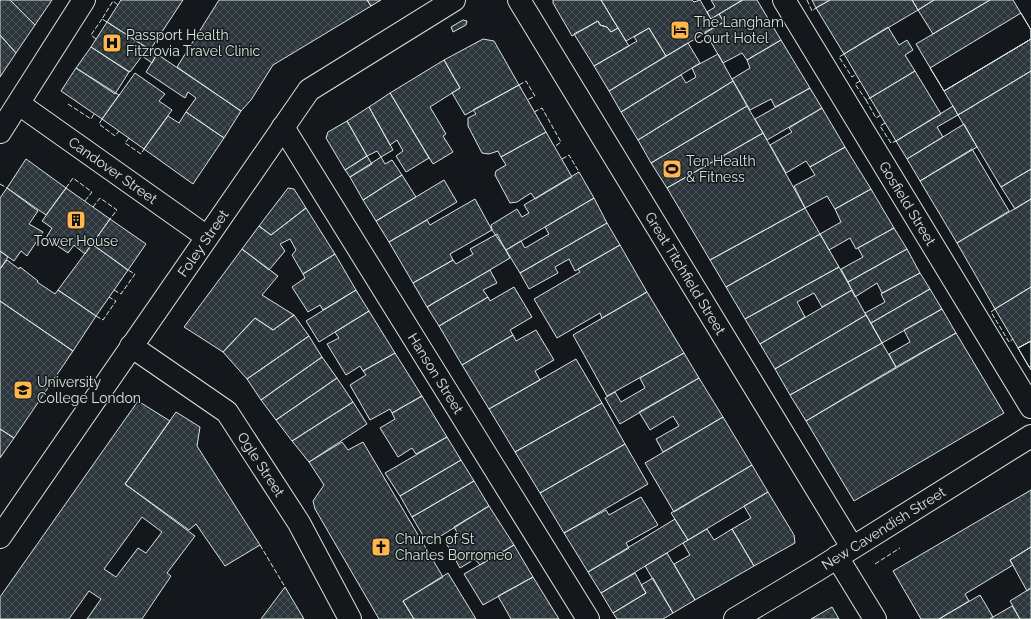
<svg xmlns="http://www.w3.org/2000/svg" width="1031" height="619" viewBox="0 0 1031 619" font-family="Raleway,sans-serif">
  <defs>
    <pattern id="building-cross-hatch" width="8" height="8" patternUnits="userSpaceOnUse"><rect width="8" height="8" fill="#2c363c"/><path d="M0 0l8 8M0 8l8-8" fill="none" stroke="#4a5358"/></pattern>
  </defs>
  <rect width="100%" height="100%" fill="#14181c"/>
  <path fill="url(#building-cross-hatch)" stroke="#d8e6dc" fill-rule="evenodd" d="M0 0H10L35 25 16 53 0 35Z
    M10 0H52L35 25Z
    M121 0H183L150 50 107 22Z
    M219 0H367L371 6 273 65 251 100 241 111 177 67Z
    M367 0H381L371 6Z
    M553 0H601L618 28 611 32 607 27 600 25 598 21 572 36 553 3Z
    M601 0H692L694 2 700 0 711 19 719 14 724 22 666 56 649 28 626 41Z
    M711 0H742L711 19 707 12 715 7Z
    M743 0H757L781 40 747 60 742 53 723 63 705 32 724 22 719 14Z
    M812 0H830L816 8Z
    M830 0H912L918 10 844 54 816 8Z
    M912 0H934L918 10Z
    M934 0H990L933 34 918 10Z
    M990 0H1013L1031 30V39L944 91 916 44Z
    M1021 13 1031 30V39L944 91 930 68Z
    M463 20 467 21 466 25 453 32 451 27Z
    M598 21 600 25 607 27 611 32 618 28 629 46 594 66 574 34Z
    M107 22 157 54 152 63 142 56 130 72 91 47Z
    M888 27 899 45 907 40 913 50 905 55 915 71 870 98 844 54Z
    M649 28 666 56 609 91 594 66 637 41 634 37Z
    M0 35 16 53 0 77Z
    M483 39 494 41 519 85 465 115 452 93 460 88 444 60Z
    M1031 39V71L958 115 944 91Z
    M781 40 810 88 775 107 771 99 750 110 732 79 750 68 747 60Z
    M688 43 700 63 621 112 609 91Z
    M91 47 129 72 115 94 76 68Z
    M157 54 241 111 224 138 186 112 196 98 188 92 185 98 146 72Z
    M718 54 733 81 638 140 621 112 681 75 686 83 696 77 692 68Z
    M444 60 460 88 430 107 446 134 443 136 453 152 433 164 390 93Z
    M76 68 119 95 102 119 61 91Z
    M915 71 941 114 896 141 870 98Z
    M1031 71V169L1001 187 958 115Z
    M135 73 165 94 159 101 172 110 144 149 102 119Z
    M733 81 747 106 651 163 638 140Z
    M519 85 546 132 501 157 498 151 489 154 482 153 468 126V118L476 114 473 110Z
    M810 88 822 108 767 140 755 119Z
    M390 93 429 158 406 172 396 156 403 151 397 140 390 145 369 107Z
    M747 106 763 133 667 188 651 163Z
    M953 106 958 115 937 127 943 137 907 159 896 141Z
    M369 107 393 150 381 157 377 151 367 156 347 121Z
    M822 108 845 147 810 167 806 161 786 173 770 145 792 132 789 128Z
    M186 112 224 138 193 184 144 149 168 116 179 123Z
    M347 121 367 156 345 170 326 138 328 132Z
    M964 124 977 147 920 181 907 159Z
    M546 132 572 177 535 199 531 193 517 202 510 203 495 175 496 171 506 165 501 157Z
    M763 133 805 208 710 260 667 188Z
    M845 147 871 189 835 209 827 196 805 208 794 186 815 175 810 167Z
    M972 149 1009 211 957 243 920 181Z
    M367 156 372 164 350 177 345 170Z
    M381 157 385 164 392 160 402 175 363 200 350 177Z
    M26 159 66 188 46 215 7 188Z
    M1031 169V199L1015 209 1001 187Z
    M579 172 594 198 506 250 492 230 491 225 517 209 522 217 529 213 524 205Z
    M402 175 416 197 376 221 363 200Z
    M444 180 457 202 389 242 376 221Z
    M7 188 38 211 29 224 43 232 27 256 21 251 14 261 0 251V198Z
    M66 188 110 219 85 254 74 245 68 253 46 238 52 228 42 221Z
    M288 188 294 189 306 208 271 235 259 226Z
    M871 189 894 228 856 249 850 238 829 250 820 234 841 222 835 209Z
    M594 198 607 223 520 273 506 250 521 241 525 248 549 234 545 227Z
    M475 199 492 230 450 254 453 260 413 283 389 242 427 220 430 225Z
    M1031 199V287L995 309 957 243Z
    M306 208 335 254 303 274 292 255 296 250 290 239 280 244 285 251 269 270 242 249 259 226 271 235Z
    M805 208 820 234 726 287 710 260Z
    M110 219 146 244 128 270 92 244Z
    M607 223 620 245 575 271 569 259 555 267 558 273 529 289 520 273Z
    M894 228 907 249 848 282 841 269 863 257 858 248Z
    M497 234 510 258 427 307 413 283 453 260 456 264 473 254 470 249Z
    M820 234 839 267 745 319 726 287Z
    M92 244 128 270 96 316 58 290Z
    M620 245 647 292 602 318 600 313 557 338 534 299 580 272 578 269Z
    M242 249 278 276 262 295 294 315 273 330 255 318 223 352 184 327Z
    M907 249 920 273 882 293 877 283 855 297 848 282Z
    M0 251 8 257 0 269Z
    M335 254 356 290 323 310 320 305 308 312 292 287 305 278 303 274Z
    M7 260 19 269 20 267 38 281 37 282 55 294 58 290 96 316 73 351 0 301V269Z
    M839 267 852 290 822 307 814 293 797 302 805 317 760 344 745 319Z
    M490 270 497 283 483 290 488 297 439 326 427 307Z
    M920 273 930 289 871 323 865 313 885 302 881 294Z
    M514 287 532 317 510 330 513 335 462 365 439 326 488 297 490 301Z
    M1031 287V341L1018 348 995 309Z
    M930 289 942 309 882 343 871 323Z
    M356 290 369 311 319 342 306 321Z
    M852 290 866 315 775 369 760 344Z
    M647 292 684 353 607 396 573 335Z
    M0 301 73 351 14 438 0 429Z
    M942 309 956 333 896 367 889 354 910 342 904 330Z
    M369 311 395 353 363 371 360 366 346 375 327 344 339 338 335 332Z
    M294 315 309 336 247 379 223 352 255 318 273 330Z
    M866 315 882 343 790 395 775 369Z
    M536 330 554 360 535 371 540 380 489 409 462 365 513 335 516 341Z
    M956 333 1004 413 854 501 806 421Z
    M309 336 322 357 261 400 247 379Z
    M1031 341V366L1029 367 1018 348Z
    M1031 341V370L1018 348Z
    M882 343 896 367 806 421 790 395Z
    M395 353 422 396 392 413 390 409 370 420 350 385 366 375 363 371Z
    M684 353 699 378 620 424 605 398 615 392 621 402 645 388 640 378Z
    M322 357 337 378 276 420 261 400Z
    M576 359 602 403 515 452 489 409Z
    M337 378 353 402 292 441 276 420Z
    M699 378 723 417 663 452 656 439 679 426 673 416 650 430 639 412Z
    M422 396 447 437 416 454 412 448 398 457 380 428 395 419 392 413Z
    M138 401 170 421 125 484 195 536 167 573 171 576 142 619H87L101 599 89 591 69 619H0V597ZM142 517 162 532 146 553 138 548 116 577 104 569Z
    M353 402 367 424 309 462 292 441Z
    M602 403 625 444 540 493 515 452Z
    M176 412 200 427 197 446 260 545 225 566 196 524 189 530 125 484Z
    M723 417 752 465 674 512 645 463Z
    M0 429 14 438 0 458Z
    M447 437 461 460 400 496 385 473Z
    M342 442 348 450 363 442 443 577 403 601 414 619H379L315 509 313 501 324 485 309 462Z
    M625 444 648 484 564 533 540 493Z
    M461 460 474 481 412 517 400 496Z
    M752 465 768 492 688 540 671 513Z
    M474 481 489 506 428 544 412 517Z
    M1031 490V547L1010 560 1013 565 965 594 969 601 939 619H921L893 571Z
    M768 492 794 535 795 543 754 566 732 529 751 518 744 506Z
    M641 497 658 525 626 543 629 548 588 572 564 533 606 510 609 515Z
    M489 506 514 545 480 565 475 559 460 568 445 541 458 534 454 527Z
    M675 519 688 540 601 593 588 572Z
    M707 529 714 540 732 529 754 566 695 600 674 564 690 555 683 543Z
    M514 545 533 577 483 605 464 574Z
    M1031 547V588L1027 591 1010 560Z
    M667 553 695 600 673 613 645 566Z
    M448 573 476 619H414L403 601Z
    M635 573 646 593 613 613 601 593Z
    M533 577 559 619H511L498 596Z
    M653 578 673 613 663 619H617L613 613 646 593 641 585Z
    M285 587 304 619H261Z
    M1031 588V619H1020L1010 601Z
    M980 595 993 617 990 619H939Z
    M1012 606 1020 619H990L993 617Z
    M832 607 839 619H811Z"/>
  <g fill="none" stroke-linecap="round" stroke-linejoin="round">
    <defs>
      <g id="street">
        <path id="s1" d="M519 0 852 547"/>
        <path id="s2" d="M784 0 1031 407"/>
        <path id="s3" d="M19 104 207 237"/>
        <path id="s4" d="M283 127 588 619"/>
        <path d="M0 132 84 0"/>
        <path id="s5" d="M131 346 227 412 299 523 350 619"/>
        <path id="s6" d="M0 537 309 90 454 0"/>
        <path d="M837 557 875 619"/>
      </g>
      <g id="secondary">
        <path id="s7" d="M735 619 817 570 1031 436"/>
      </g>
    </defs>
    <use href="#street" stroke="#d8e6dc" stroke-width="24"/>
    <use href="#secondary" stroke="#d8e6dc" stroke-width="24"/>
    <use href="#street" stroke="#14181c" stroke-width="22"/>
    <use href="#secondary" stroke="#14181c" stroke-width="22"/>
    <path stroke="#d8e6dc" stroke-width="1" stroke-dasharray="5 2" stroke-linecap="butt" d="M807 0 812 11 816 8
      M107 22 102 19 113 1 118 5
      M96 39 91 35 102 19
      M844 54 839 57 852 77 856 74
      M860 81 855 84 866 100 870 98
      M519 85 526 81 535 96 527 100
      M866 100 876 118 881 115
      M68 104 91 119 94 114
      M534 112 542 108 561 142 554 147
      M102 119 99 124 115 136 119 131
      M885 123 880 126 891 143 896 141
      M129 138 125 143 141 154 144 149
      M562 159 569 155 579 172 578 173
      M0 184 7 188
      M66 188 73 178 92 192 85 201
      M93 207 100 198 117 210 110 219
      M114 290 121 294 135 274 128 270
      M995 309 991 312 1009 342 1013 339
      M96 316 103 320 116 301 109 297
      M260 545 285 587
      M875 564 900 548"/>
  </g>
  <defs>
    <symbol id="hotel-square" viewBox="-11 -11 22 22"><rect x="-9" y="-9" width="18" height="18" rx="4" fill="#ffb74d" stroke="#14181c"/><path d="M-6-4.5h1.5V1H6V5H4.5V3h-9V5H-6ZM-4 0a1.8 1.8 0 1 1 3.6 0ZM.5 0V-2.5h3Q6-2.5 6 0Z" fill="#111"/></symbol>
    <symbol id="hospital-square" viewBox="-11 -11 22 22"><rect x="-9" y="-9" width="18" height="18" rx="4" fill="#ffb74d" stroke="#14181c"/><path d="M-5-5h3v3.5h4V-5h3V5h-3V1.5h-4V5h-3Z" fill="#111"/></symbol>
    <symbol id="stadium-square" viewBox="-11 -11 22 22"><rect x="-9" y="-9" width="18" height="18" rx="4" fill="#ffb74d" stroke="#14181c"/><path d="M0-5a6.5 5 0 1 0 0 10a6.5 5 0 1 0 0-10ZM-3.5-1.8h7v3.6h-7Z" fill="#111"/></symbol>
    <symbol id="building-square" viewBox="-11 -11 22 22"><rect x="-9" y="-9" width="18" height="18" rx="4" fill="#ffb74d" stroke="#14181c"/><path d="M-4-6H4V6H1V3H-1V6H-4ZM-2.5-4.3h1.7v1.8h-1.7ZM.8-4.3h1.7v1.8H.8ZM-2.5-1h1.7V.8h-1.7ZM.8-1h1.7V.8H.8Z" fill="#111"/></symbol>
    <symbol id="university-square" viewBox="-11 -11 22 22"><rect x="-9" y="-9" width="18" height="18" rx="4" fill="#ffb74d" stroke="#14181c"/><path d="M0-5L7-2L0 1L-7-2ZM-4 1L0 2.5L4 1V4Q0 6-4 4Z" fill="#111"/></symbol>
    <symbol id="church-square" viewBox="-11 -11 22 22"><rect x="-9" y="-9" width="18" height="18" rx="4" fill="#ffb74d" stroke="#14181c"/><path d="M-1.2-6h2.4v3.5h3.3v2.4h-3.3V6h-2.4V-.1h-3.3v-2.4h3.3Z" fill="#111"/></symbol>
  </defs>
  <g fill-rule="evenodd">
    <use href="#hotel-square" x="669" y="19" width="22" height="22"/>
    <use href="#hospital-square" x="101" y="32" width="22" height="22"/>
    <use href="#stadium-square" x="661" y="158" width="22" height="22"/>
    <use href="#building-square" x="65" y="209" width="22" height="22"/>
    <use href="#university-square" x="12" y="379" width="22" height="22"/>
    <use href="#church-square" x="370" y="536" width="22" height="22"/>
  </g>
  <g text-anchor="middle" stroke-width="3" stroke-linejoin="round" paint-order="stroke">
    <g font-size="14" fill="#d8e6dc" stroke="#14181c" text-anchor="start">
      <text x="694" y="27">The Langham<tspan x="694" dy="16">Court Hotel</tspan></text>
      <text x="126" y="40">Passport Health<tspan x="126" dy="16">Fitzrovia Travel Clinic</tspan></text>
      <text x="686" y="166">Ten Health<tspan x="686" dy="16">&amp; Fitness</tspan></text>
      <text x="76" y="246" text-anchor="middle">Tower House</text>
      <text x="37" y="387">University<tspan x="37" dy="16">College London</tspan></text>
      <text x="395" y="544">Church of St<tspan x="395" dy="16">Charles Borromeo</tspan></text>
    </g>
    <g font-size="14" fill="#d8e6dc" stroke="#14181c">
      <text dy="5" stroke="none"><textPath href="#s3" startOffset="115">Candover Street</textPath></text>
      <text dy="5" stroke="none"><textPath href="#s2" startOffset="238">Gosfield Street</textPath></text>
      <text dy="5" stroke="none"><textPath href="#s6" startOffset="357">Foley Street</textPath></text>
      <text dy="5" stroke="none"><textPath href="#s1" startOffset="320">Great Titchfield Street</textPath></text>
      <text dy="5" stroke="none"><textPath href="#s4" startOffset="290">Hanson Street</textPath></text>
      <text dy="5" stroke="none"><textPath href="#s5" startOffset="179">Ogle Street</textPath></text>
      <text dy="5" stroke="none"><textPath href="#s7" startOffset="174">New Cavendish Street</textPath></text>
    </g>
  </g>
</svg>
